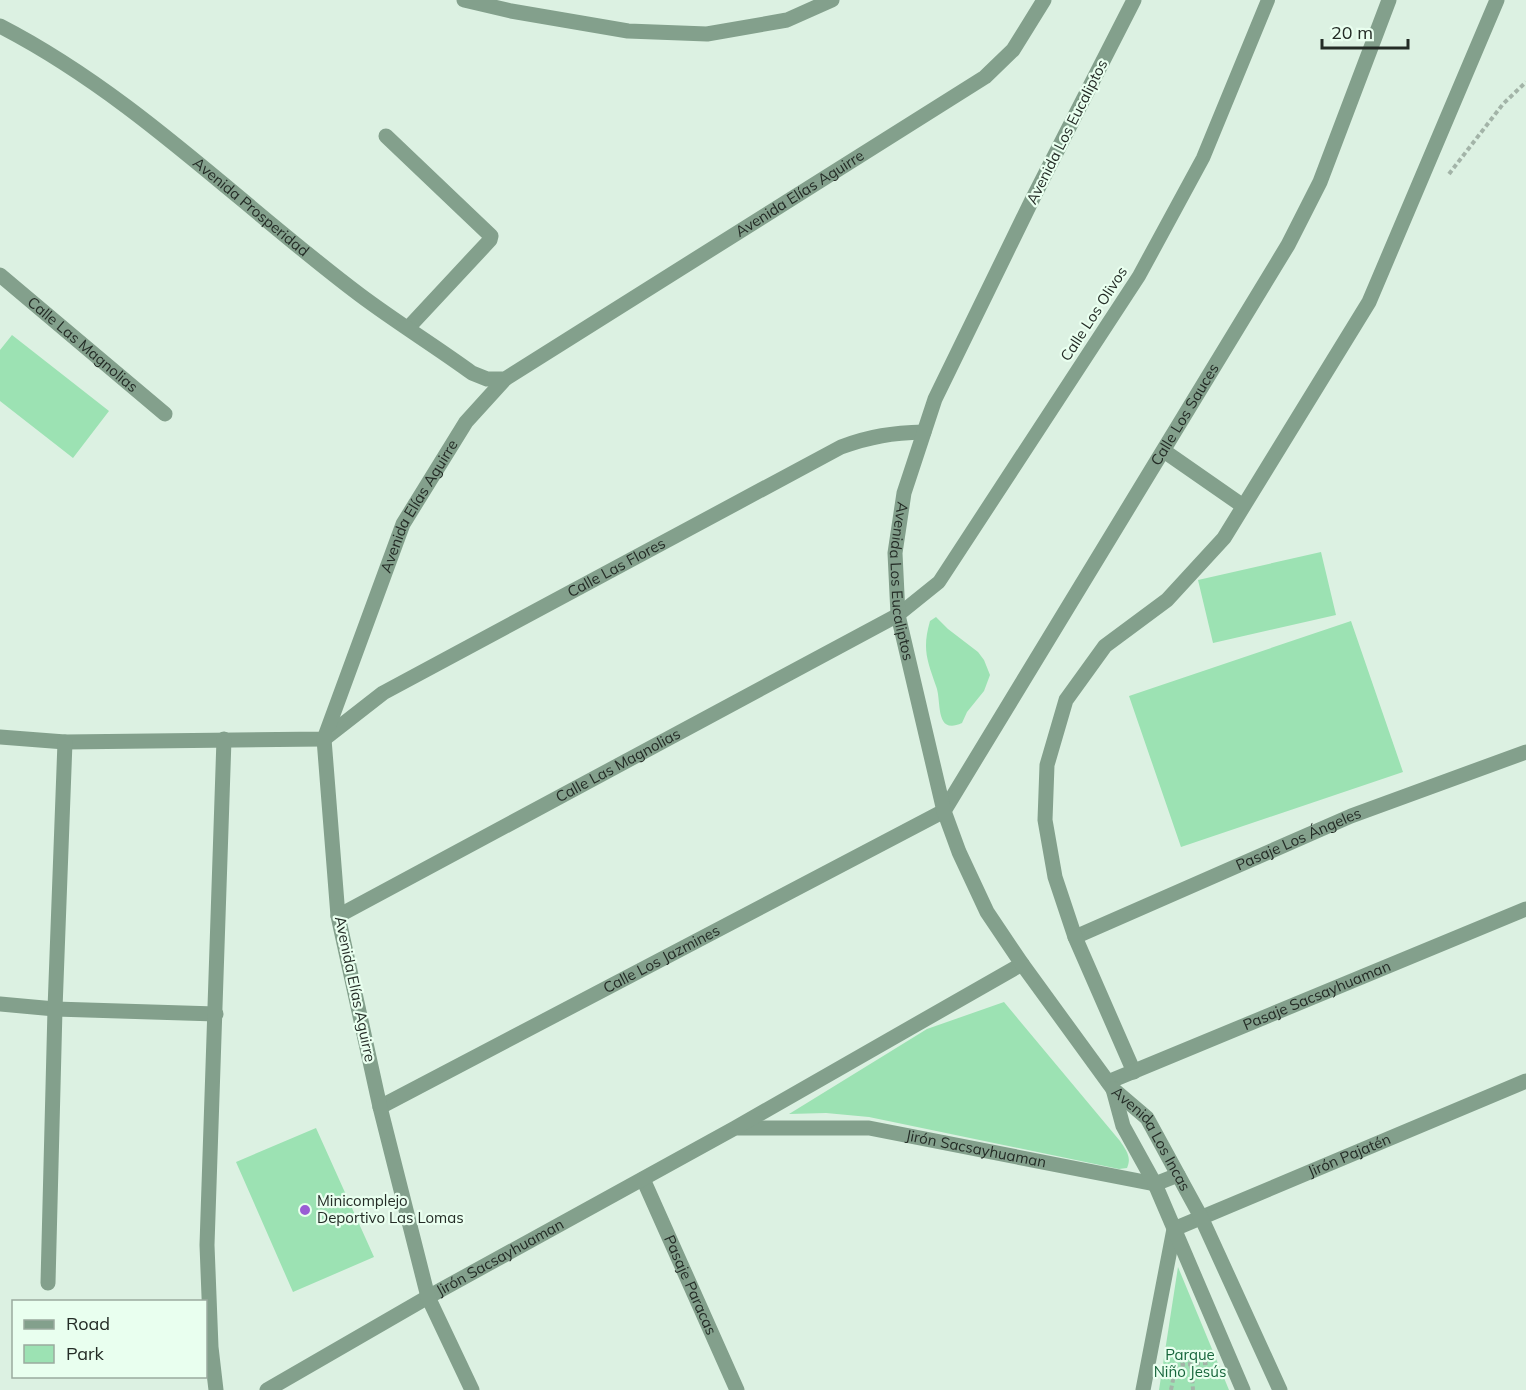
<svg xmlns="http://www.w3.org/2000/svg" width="1526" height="1390" viewBox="0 0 1526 1390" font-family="Mulish,sans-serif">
  <rect width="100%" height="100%" fill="#dcf1e2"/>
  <path fill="#9ce2b3" d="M12 335 109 411 73 458 0 401V350Z
    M1321 552 1336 615 1213 643 1198 580Z
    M936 617 948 629 978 652 984 660 990 675 984 691 967 712 962 723C934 736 942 700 936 686 927 660 922 649 930 621Z
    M1351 621 1403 772 1181 847 1129 696Z
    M1004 1002 1120 1141C1126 1150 1132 1157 1127 1168L1119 1169 869 1117 826 1113 789 1114 927 1029Z
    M316 1128 374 1257 293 1292 236 1162Z
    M1178 1267 1229 1390H1159Z"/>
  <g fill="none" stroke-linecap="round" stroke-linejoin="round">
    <path stroke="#a3b4a8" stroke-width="4" stroke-dasharray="4.5 3" stroke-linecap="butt" d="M1449 174 1503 104 1526 82
      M1191 1364 1193 1390
      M1171 1390 1176 1365 1208 1363 1209 1365"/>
    <path stroke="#83a08c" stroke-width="14" d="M898 615 939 582 1139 276 1203 158 1268 0"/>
    <g stroke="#83a08c" stroke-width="15">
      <path d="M464 0 511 11 628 31 707 34 787 20 832 0"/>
      <path d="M386 136 491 236 490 240 408 328"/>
      <path id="s1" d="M0 275 165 414"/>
      <path d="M1164 451 1243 506"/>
      <path id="s2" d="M0 737 65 742 324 739 383 693 841 447C871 436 892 433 924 432"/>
      <path id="s3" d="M338 916 898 615"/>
      <path id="s4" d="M1075 937 1351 816 1526 752"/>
      <path d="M0 1004 55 1009 216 1014"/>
      <path d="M1134 1072 1075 937 1055 877 1045 820 1047 765 1066 700 1105 646 1167 600 1224 538 1369 302 1497 0"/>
      <path id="s5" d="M1108 1082 1526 909"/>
      <path id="s6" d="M380 1107 944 811 1288 245 1320 182 1389 0"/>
      <path id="s7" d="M738 1128H869L1155 1184 1178 1175"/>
      <path id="s8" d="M643 1179 737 1390"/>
      <path d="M48 1283 55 1009 65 742"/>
      <path d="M216 1390 211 1347 207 1245 224 739"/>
      <path id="s9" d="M267 1390 428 1297 735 1128 1022 964"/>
      <path id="s10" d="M472 1390 428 1297 380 1107 338 916 324 739 403 524 466 422 505 379"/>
      <path id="s11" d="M1143 1390 1174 1229 1526 1081"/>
    </g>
    <g stroke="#83a08c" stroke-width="15">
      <path id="s12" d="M1134 0 1032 200 935 399 904 493 895 553 898 615 944 811 959 852 987 912 1022 964 1113 1089 1147 1118 1201 1217 1280 1390"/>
      <path id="s13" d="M0 26C134 95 240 205 360 295 396 322 435 346 472 373L487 379H505L985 77 1013 50 1044 0"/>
      <path d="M1113 1089 1123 1126 1155 1184 1243 1390"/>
    </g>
  </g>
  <circle fill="#995dd4" stroke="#e9ffef" stroke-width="2" cx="305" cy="1210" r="6"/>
  <g text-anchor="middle" stroke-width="4.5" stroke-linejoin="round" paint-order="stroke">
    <g font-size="15" fill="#242c26" stroke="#e9ffef">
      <text transform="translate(1067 132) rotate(-63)" y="5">Avenida Los Eucaliptos</text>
      <text dy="5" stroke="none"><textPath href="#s13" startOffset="969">Avenida Elías Aguirre</textPath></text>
      <text dy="5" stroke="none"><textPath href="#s13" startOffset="310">Avenida Prosperidad</textPath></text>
      <text transform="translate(1094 314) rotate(-57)" y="5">Calle Los Olivos</text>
      <text dy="5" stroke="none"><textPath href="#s1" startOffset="108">Calle Las Magnolias</textPath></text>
      <text dy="5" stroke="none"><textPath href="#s6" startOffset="1101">Calle Los Sauces</textPath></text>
      <text dy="5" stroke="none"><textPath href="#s10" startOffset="924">Avenida Elías Aguirre</textPath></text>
      <text dy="5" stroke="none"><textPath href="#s2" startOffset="664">Calle Las Flores</textPath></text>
      <text dy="5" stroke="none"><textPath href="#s12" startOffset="634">Avenida Los Eucaliptos</textPath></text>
      <text dy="5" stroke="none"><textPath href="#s3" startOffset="318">Calle Las Magnolias</textPath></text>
      <text dy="5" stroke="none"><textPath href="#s4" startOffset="244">Pasaje Los Ángeles</textPath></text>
      <text dy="5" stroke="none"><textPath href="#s6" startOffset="318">Calle Los Jazmines</textPath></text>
      <text transform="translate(355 989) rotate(78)" y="5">Avenida Elías Aguirre</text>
      <text dy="5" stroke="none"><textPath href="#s5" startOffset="226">Pasaje Sacsayhuaman</textPath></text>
      <text dy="5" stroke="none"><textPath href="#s12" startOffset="1260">Avenida Los Incas</textPath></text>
      <text dy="5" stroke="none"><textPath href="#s7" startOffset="240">Jirón Sacsayhuaman</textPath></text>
      <text dy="5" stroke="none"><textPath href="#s11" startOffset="354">Jirón Pajatén</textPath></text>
      <text dy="5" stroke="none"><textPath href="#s9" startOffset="268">Jirón Sacsayhuaman</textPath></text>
      <text dy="5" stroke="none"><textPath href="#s8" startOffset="116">Pasaje Paracas</textPath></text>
    </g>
    <g font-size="15" fill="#242c26" stroke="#e9ffef" text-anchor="start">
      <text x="317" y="1206">Minicomplejo<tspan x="317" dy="17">Deportivo Las Lomas</tspan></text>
    </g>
    <g font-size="15" fill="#16653b" stroke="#e9ffef">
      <text x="1190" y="1360">Parque<tspan x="1190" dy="17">Niño Jesús</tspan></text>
    </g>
  </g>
  <rect x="12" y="1300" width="195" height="78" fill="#e9ffef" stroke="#9aab9f" stroke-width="1.5"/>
  <rect x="24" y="1320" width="30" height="9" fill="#83a08c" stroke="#9aab9f" stroke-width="1.5"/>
  <text x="66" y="1330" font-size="18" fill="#242c26">Road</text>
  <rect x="24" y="1345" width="30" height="18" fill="#9ce2b3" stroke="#9aab9f" stroke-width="1.5"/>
  <text x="66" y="1360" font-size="18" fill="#242c26">Park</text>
  <path d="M1322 39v9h86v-9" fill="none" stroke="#242c26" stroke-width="3"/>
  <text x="1331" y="39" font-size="18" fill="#242c26" stroke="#e9ffef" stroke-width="4.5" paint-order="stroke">20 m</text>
</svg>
